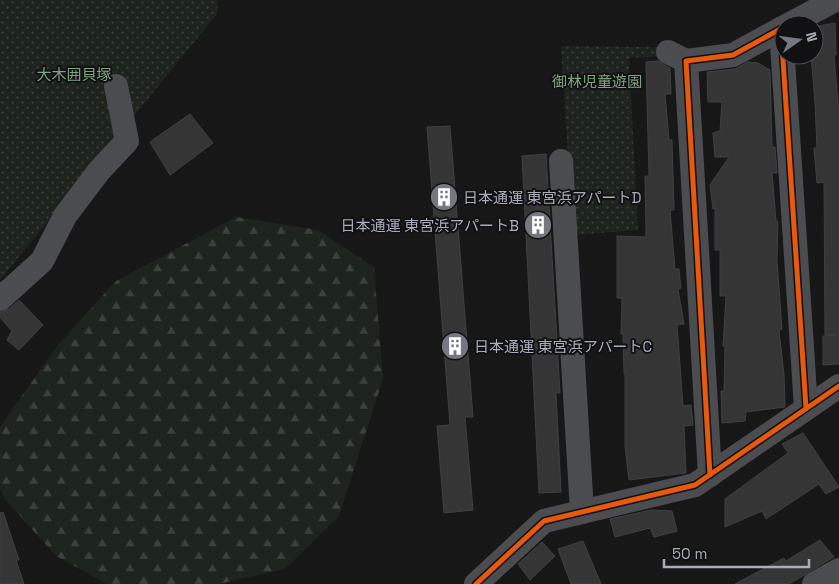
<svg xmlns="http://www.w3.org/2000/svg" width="839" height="584" viewBox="0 0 839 584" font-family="'Space Grotesk','Noto Sans JP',sans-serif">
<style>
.grass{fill:url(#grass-dots)}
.forest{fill:url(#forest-firs)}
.building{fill:#353536;stroke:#3f4043}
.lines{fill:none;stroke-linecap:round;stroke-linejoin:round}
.street{stroke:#4b4c50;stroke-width:24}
.cycleway-casing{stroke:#111113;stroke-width:8}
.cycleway{stroke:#e8590c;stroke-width:5}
.labels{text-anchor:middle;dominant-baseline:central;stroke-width:4;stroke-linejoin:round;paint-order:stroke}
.park-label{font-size:15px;fill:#7fa381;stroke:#111113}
.poi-label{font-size:15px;fill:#a8adb8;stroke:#111113;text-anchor:start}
</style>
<defs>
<pattern id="grass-dots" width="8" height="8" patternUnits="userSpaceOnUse" patternTransform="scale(1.25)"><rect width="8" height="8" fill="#1d241e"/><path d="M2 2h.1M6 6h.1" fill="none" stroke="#3b413d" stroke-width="1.8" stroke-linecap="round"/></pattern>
<pattern id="forest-firs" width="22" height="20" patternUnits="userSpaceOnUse" patternTransform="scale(1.25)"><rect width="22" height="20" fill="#1d241e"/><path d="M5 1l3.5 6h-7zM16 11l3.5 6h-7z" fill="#3b413d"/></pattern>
</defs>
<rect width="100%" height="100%" fill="#171717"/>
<g class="grass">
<polygon points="0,0 218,0 217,14 0,280"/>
<polygon points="561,46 661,47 661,56 629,58 638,230 573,235"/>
</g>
<polygon class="forest" points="236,217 318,230 374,267 383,379 339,516 285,569 219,584 107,584 56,556 5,499 0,489 0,427 57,346 116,281"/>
<g class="building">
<polygon points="835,23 836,55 834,55 839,114 839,364 823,365 823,336 835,335 825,335 824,182 817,183 814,148 817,148 815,102 811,55 814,55 814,27"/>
<polygon points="658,61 670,68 671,94 665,94 669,140 672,140 674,210 670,210 675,269 679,269 681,288 678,289 684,324 677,325 683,406 691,405 693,425 684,426 686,473 629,480 625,446 625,373 624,373 623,334 621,334 622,298 617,298 617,236 646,237 645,176 649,176 646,62"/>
<polygon points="748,62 758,63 770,70 772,147 775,147 777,173 772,173 776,221 778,221 777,261 782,329 779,330 784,375 785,407 746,412 745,421 722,423 721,391 724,391 725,346 723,346 726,296 720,296 720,250 715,250 715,208 713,209 710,185 729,157 715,157 713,133 720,131 722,102 708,102 707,72 735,69"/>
<polygon points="190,114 213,143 170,175 150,142"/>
<polygon points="450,126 473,417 465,417 473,510 444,513 437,426 450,425 427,127"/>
<polygon points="546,154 560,393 556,393 561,492 539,493 522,156"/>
<polygon points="19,300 43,325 19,350 7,340 12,331 0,317 0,312 9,309"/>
<polygon points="803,433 839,487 826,494 819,484 766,519 762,511 725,527 725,499 788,453 782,444"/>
<polygon points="651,510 672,511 677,531 654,537 650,528 615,537 610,519"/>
<polygon points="3,512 19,560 16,560 24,584 0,584 0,513"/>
<polygon points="820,540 834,557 789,584 735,584 784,558 786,561"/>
<polygon points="583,541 601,584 571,584 558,549"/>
<polygon points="542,542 555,556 530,580 518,564"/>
</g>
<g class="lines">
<g class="street">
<polyline points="788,25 835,0"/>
<polyline points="781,29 806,408"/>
<polyline points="668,52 686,61"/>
<polyline points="561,161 582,512"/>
<polyline points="0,299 42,261 65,216 99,171 127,141 116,86"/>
<polyline points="710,475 686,61 733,55 784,27"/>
<polyline points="476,584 544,521 695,485 839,386"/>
<polyline points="814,584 839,570"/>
</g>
<defs>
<g id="cycleway">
<polyline points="781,29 806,408"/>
<polyline points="710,475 686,61 733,55 784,27"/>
<polyline points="476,584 544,521 695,485 839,386"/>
</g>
</defs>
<use href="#cycleway" class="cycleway-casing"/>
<use href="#cycleway" class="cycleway"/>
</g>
<defs>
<symbol id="building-disc" viewBox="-11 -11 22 22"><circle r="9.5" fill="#757880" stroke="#111113"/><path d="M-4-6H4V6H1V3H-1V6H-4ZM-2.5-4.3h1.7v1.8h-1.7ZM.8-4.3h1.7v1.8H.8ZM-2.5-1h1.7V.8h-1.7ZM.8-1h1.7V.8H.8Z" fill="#fff"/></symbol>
</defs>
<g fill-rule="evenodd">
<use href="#building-disc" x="428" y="181" width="32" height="32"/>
<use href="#building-disc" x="522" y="209" width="32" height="32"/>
<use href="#building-disc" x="439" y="330" width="32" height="32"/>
</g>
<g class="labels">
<g class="park-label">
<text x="74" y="74">大木囲貝塚</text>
<text x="597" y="81">御林児童遊園</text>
</g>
<g class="poi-label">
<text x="463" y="197">日本通運 東宮浜アパートD</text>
<text x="519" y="225" text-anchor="end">日本通運 東宮浜アパートB</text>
<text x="474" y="346">日本通運 東宮浜アパートC</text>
</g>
</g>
<g transform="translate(799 40) rotate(76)"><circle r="24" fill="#111113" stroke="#4d4f55"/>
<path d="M0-4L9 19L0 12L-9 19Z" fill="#757880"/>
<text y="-8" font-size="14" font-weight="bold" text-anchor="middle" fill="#a8adb8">N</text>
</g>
<path d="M664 559v8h145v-8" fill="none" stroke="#a8adb8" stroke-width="2.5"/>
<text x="672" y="559" font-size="15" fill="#a8adb8" stroke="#111113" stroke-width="4" paint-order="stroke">50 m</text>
</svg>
